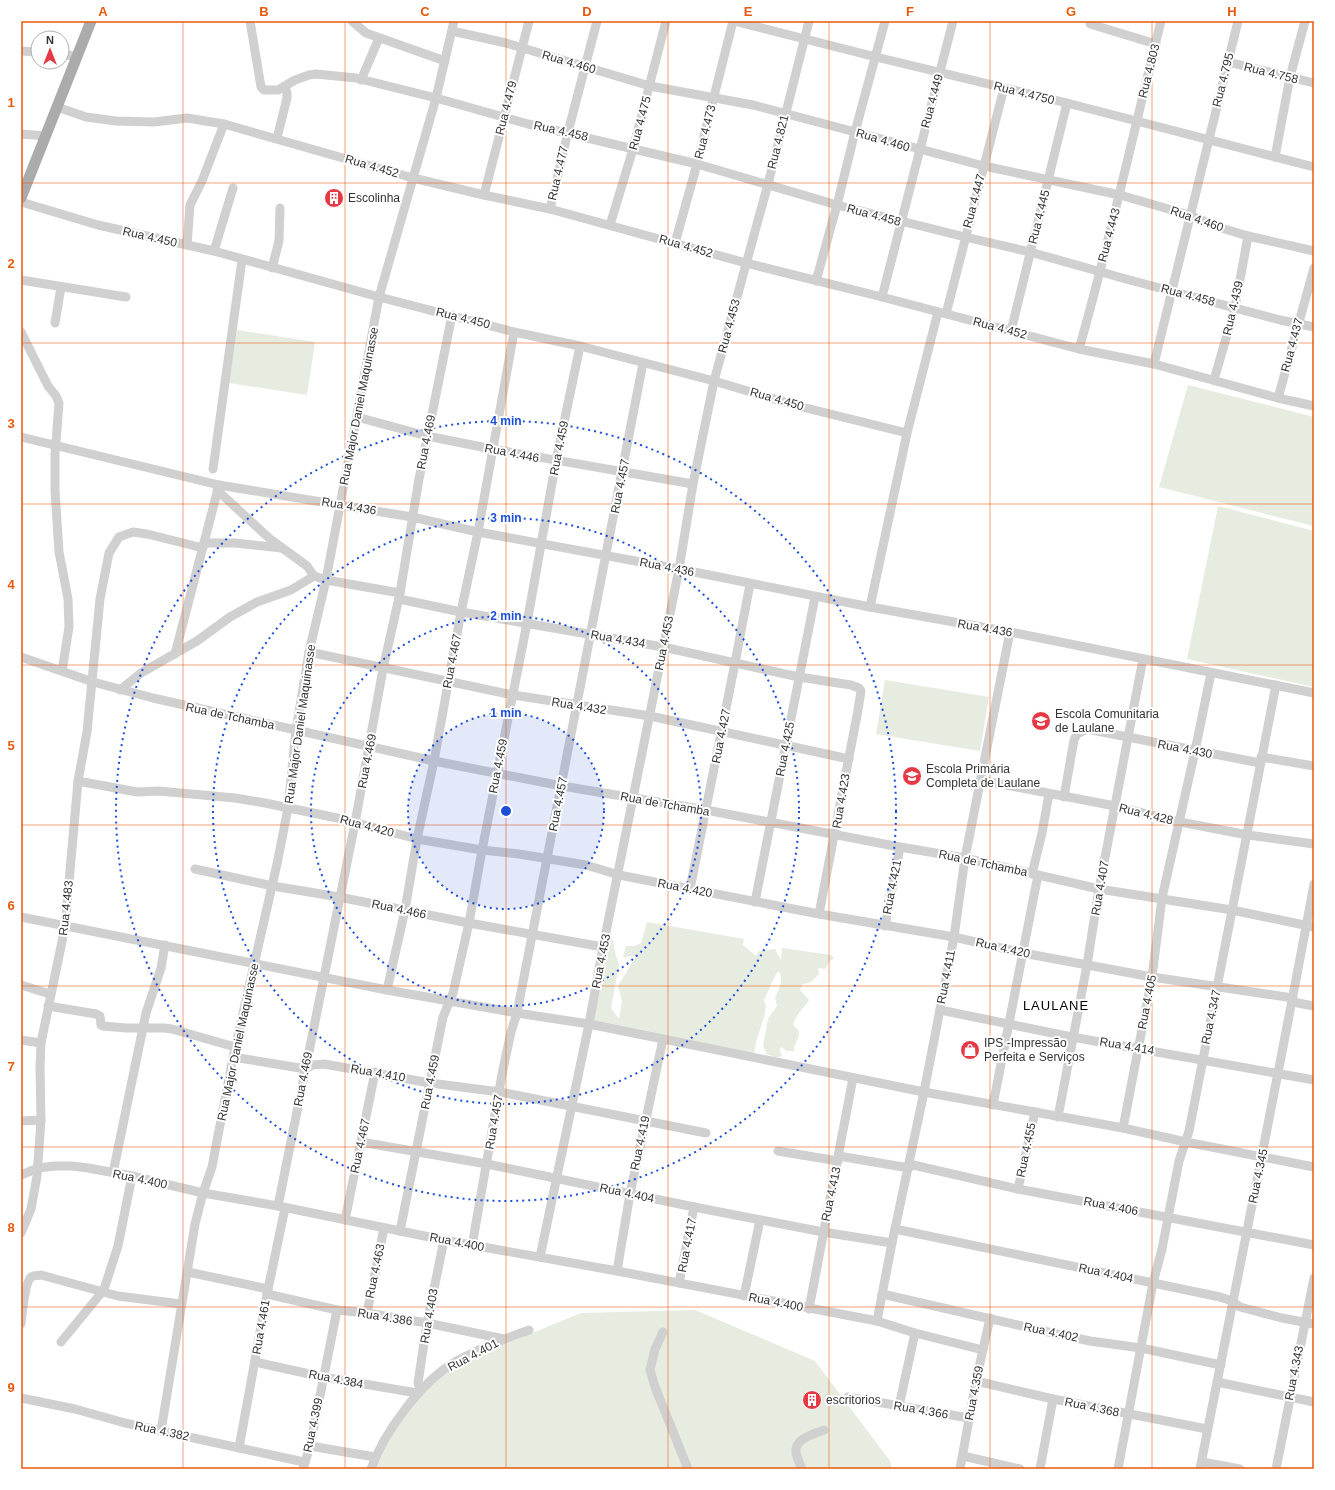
<svg xmlns="http://www.w3.org/2000/svg" width="1335" height="1490" viewBox="0 0 1335 1490" font-family="Helvetica,sans-serif">
<style>
.green{fill:#e6ecdf}
.lines{fill:none;stroke-linecap:round;stroke-linejoin:round}
.minor{stroke:#d0d0d0;stroke-width:9}
.major{stroke:#ababab;stroke-width:11}
.grid{fill:none;stroke:#e8590c;stroke-width:1;stroke-opacity:0.55}
.ring{fill:none;stroke:#1d4ed8;stroke-width:2;stroke-dasharray:2 4}
.labels{text-anchor:middle;dominant-baseline:central;stroke-width:4;stroke-linejoin:round;paint-order:stroke}
.street-label{font-size:12px;fill:#333;stroke:#fff}
.poi-label{font-size:12px;fill:#333;stroke:#fff;text-anchor:start}
.neighbourhood-label{font-size:13px;letter-spacing:1px;fill:#000;stroke:#fff}
.centre{fill:#1d4ed8;stroke:#fff;stroke-width:2}
.ring-label{font-size:12px;text-anchor:middle;font-weight:bold;fill:#1d4ed8;stroke:#fff;stroke-width:4;stroke-linejoin:round;paint-order:stroke}
.neatline{fill:none;stroke:#e8590c;stroke-width:1.5}
.grid-label{font-size:13px;text-anchor:middle;font-weight:bold;fill:#e8590c}
</style>
<rect width="100%" height="100%" fill="#fff"/>
<g class="green">
<polygon points="237,330 315,342 307,395 229,383"/>
<polygon points="1188,385 1314,417 1314,526 1159,487"/>
<polygon points="1218,506 1314,531 1314,687 1187,659"/>
<polygon points="885,680 989,697 980,751 876,734"/>
<path d="M647 922 744 939 743 945 756 956 759 951 775 949 781 960 782 948 831 955 834 958 829 962 825 969 818 968 819 974 811 982 803 984 800 990 809 1000C803 1010 796 1013 793 1025L799 1031C799 1040 794 1042 794 1051H787L781 1047 780 1051 782 1056 776 1058 767 1054 763 1046 768 1019 777 1006 775 998C779 989 784 981 779 971L776 974 764 1000 766 1007 764 1017 756 1042 754 1054 590 1022 609 938 612 937 615 952 619 965 611 1008 619 1019 622 1001 618 986 636 956 623 957 626 946H635L641 943Z"/>
<polygon points="695,1310 815,1361 890,1461 892,1469 371,1469 403,1412 447,1368 581,1313"/>
</g>
<g class="lines">
<g class="minor">
<polyline points="250,21 261,87 264,90 278,90 295,80 309,75 316,74 356,78 436,98 528,124 697,164 837,205 965,237 1030,252 1126,279 1280,320 1314,327"/>
<polyline points="352,21 366,33 445,61"/>
<polyline points="734,21 876,57 1067,103 1314,167"/>
<polyline points="1090,24 1156,44"/>
<polyline points="452,31 506,43 650,86 753,105 984,166 1120,195 1189,215 1218,227 1248,236 1314,251"/>
<polyline points="21,51 38,52"/>
<polyline points="62,55 77,56"/>
<polyline points="1228,62 1314,83"/>
<polyline points="361,80 379,38"/>
<polyline points="57,107 86,117 116,121 154,122 187,118 224,124 413,178 484,195 550,209 746,263 882,297 1079,349 1154,364 1278,398 1314,406"/>
<polyline points="21,134 46,136"/>
<polyline points="277,138 287,98 287,93 285,87"/>
<polyline points="1275,157 1290,77 1305,21"/>
<polyline points="484,195 529,21"/>
<polyline points="21,202 98,225 214,251 379,297 514,332 580,346 714,381 798,406 907,433"/>
<polyline points="550,209 568,132 597,21"/>
<polyline points="610,225 633,149 666,21"/>
<polyline points="675,243 697,164 733,21"/>
<polyline points="187,245 190,205 202,181 224,124"/>
<polyline points="214,251 233,188"/>
<polyline points="272,268 279,241 280,208"/>
<polyline points="21,280 126,297"/>
<polyline points="816,281 837,205 855,132 885,21"/>
<polyline points="882,297 953,21"/>
<polyline points="946,314 1004,88"/>
<polyline points="55,323 61,287"/>
<polyline points="1011,331 1067,103"/>
<polyline points="21,332 48,386 56,396 59,403 55,454 55,490 59,552 68,599 69,627 62,671"/>
<path d="M1079 349C1110 241 1134 130 1161 21"/>
<polyline points="1154,364 1238,21"/>
<polyline points="1214,380 1235,307 1248,236"/>
<polyline points="1278,398 1314,268"/>
<polyline points="357,417 427,436 492,449 693,484"/>
<polyline points="21,437 219,485 412,517 478,532 679,569 870,607 1010,632 1314,693"/>
<polyline points="213,469 242,260"/>
<polyline points="217,490 270,539 307,566 314,576"/>
<polyline points="204,543 235,543 281,548"/>
<polyline points="399,599 461,612 663,647 799,677 851,685 859,688 861,691 858,710 819,914"/>
<polyline points="870,607 907,433 938,312"/>
<polyline points="309,652 513,695 650,716 849,759"/>
<polyline points="175,654 219,485"/>
<polyline points="21,657 93,682 153,698 434,761 562,786 706,810 900,847 965,858 1099,889 1232,910 1314,927"/>
<polyline points="120,690 141,673 197,641 230,617 257,602 291,590 314,576 326,580 400,593"/>
<polyline points="1261,757 1314,766"/>
<polyline points="980,780 1115,806 1180,822 1248,835 1314,844"/>
<polyline points="78,781 137,792 159,791 235,798 265,803 342,819 417,839 482,850 519,854 586,865 619,875 819,914 954,937 1023,953 1152,977 1293,998"/>
<polyline points="1064,797 1074,740 1077,734 1087,729 1260,763"/>
<polyline points="195,869 273,886 339,897 469,923 603,947"/>
<polyline points="1032,874 1042,833 1049,794"/>
<polyline points="690,889 735,663 750,584"/>
<polyline points="755,902 815,597"/>
<polyline points="21,917 387,990 517,1013 589,1024 924,1092 1123,1128 1186,1142 1314,1167"/>
<polyline points="885,926 900,847"/>
<polyline points="21,985 50,994"/>
<polyline points="387,990 405,910 417,839 434,761 461,612 478,532 514,332"/>
<polyline points="1292,1002 1314,1006"/>
<polyline points="48,1006 96,1014 100,1016 101,1025 103,1026 126,1028 164,1028 172,1029 235,1047"/>
<polyline points="940,1010 1072,1037 1314,1080"/>
<polyline points="21,1040 41,1043"/>
<polyline points="233,1057 306,1069 312,1065 324,1064 430,1083 500,1092 706,1133"/>
<polyline points="993,1105 1038,875"/>
<polyline points="1058,1117 1087,965 1099,889 1143,659"/>
<polyline points="21,1121 41,1120"/>
<polyline points="1123,1128 1152,977 1162,898 1195,751 1211,673"/>
<polyline points="361,1142 487,1164 694,1207 823,1232 892,1243"/>
<polyline points="778,1151 838,1161"/>
<polyline points="839,1156 909,1168"/>
<polyline points="909,1164 1018,1189 1314,1245"/>
<polyline points="113,1173 146,1013 161,968 165,945"/>
<polyline points="21,1175 38,1168 55,1166 72,1166 88,1168 132,1176 203,1193 278,1206 444,1240 617,1271 877,1321 915,1333 983,1350"/>
<polyline points="1018,1189 1035,1112"/>
<polyline points="278,1206 355,823 383,669 400,593 419,479 452,315"/>
<polyline points="345,1220 375,1072"/>
<polyline points="895,1229 1220,1297 1232,1301 1240,1307 1282,1318 1314,1324"/>
<polyline points="400,1231 443,1017 453,993 469,923 482,850 527,623 556,461 580,346"/>
<polyline points="21,1233 31,1209 37,1176 41,1120 40,1067 41,1043 65,927 78,781 87,732 100,599 109,553 119,537 133,532 147,534 203,548"/>
<polyline points="472,1246 502,1074 511,1032 517,1013 643,363"/>
<polyline points="540,1257 589,1024 603,947 679,569 693,484 714,381 768,184 809,21"/>
<polyline points="617,1271 630,1194 663,1039"/>
<polyline points="188,1272 268,1289"/>
<polyline points="679,1283 694,1207"/>
<polyline points="267,1294 337,1310 367,1313 427,1323 504,1339"/>
<polyline points="882,1294 1057,1334 1090,1341 1141,1348 1221,1365"/>
<polyline points="744,1296 760,1220"/>
<polyline points="809,1309 853,1078"/>
<polyline points="367,1313 384,1228"/>
<polyline points="877,1321 892,1243 924,1092 954,937 965,858 1010,632"/>
<path d="M21 1324C22 1315 25 1282 31 1277 34 1275 38 1276 41 1275L118 1296 181 1304"/>
<polyline points="663,1332 655,1349 650,1370 655,1387 688,1469"/>
<polyline points="61,1342 102,1292 105,1286 118,1246 132,1176"/>
<polyline points="255,1362 323,1377 417,1393"/>
<polyline points="976,1381 1053,1399 1207,1429"/>
<polyline points="1217,1382 1314,1402"/>
<polyline points="420,1391 418,1383 427,1323 444,1240"/>
<polyline points="848,1397 969,1418"/>
<polyline points="21,1398 75,1409 125,1423 304,1462"/>
<polyline points="899,1406 915,1333"/>
<polyline points="161,1431 195,1224 203,1193 212,1167 233,1057 277,864 288,808 296,730 309,652 326,580 379,297 436,98 454,21"/>
<polyline points="310,1446 375,1457"/>
<polyline points="239,1448 267,1294 285,1208"/>
<polyline points="963,1456 1020,1469"/>
<polyline points="1202,1462 1240,1469"/>
<polyline points="303,1469 310,1446 337,1310"/>
<path d="M371 1469C384 1432 421 1382 455 1362 478 1349 504 1339 529 1330"/>
<path d="M802 1469C800 1464 797 1458 796 1453 794 1439 813 1434 824 1430"/>
<polyline points="960,1469 976,1381 990,1318"/>
<polyline points="1040,1469 1053,1399"/>
<polyline points="1118,1469 1153,1283 1162,1249 1179,1161 1189,1131 1276,685"/>
<path d="M1200 1469C1238 1274 1278 1079 1314 884"/>
<polyline points="1276,1469 1314,1278"/>
</g>
<polyline class="major" points="21,198 91,21"/>
</g>
<path class="grid" d="M183 21V1469M345 21V1469M506 21V1469M668 21V1469M829 21V1469M990 21V1469M1152 21V1469M21 183H1314M21 343H1314M21 504H1314M21 665H1314M21 825H1314M21 986H1314M21 1147H1314M21 1307H1314"/>
<circle cx="506" cy="811" r="98" fill="#1d4ed8" fill-opacity=".12"/>
<g class="ring">
<circle cx="506" cy="811" r="98"/>
<circle cx="506" cy="811" r="195"/>
<circle cx="506" cy="811" r="293"/>
<circle cx="506" cy="811" r="390"/>
</g>
<defs>
<symbol id="building-disc" viewBox="-11 -11 22 22"><circle r="9.5" fill="#e63946" stroke="#fff"/><path d="M-4-6H4V6H1V3H-1V6H-4ZM-2.5-4.3h1.7v1.8h-1.7ZM.8-4.3h1.7v1.8H.8ZM-2.5-1h1.7V.8h-1.7ZM.8-1h1.7V.8H.8Z" fill="#fff"/></symbol>
<symbol id="school-disc" viewBox="-11 -11 22 22"><circle r="9.5" fill="#e63946" stroke="#fff"/><path d="M0-5L7-2L0 1L-7-2ZM-4 1L0 2.5L4 1V4Q0 6-4 4Z" fill="#fff"/></symbol>
<symbol id="shop-disc" viewBox="-11 -11 22 22"><circle r="9.5" fill="#e63946" stroke="#fff"/><path d="M-5-2.5h2.3a2.7 3.5 0 0 1 5.4 0H5L5.5 6h-11ZM-1.5-2.5h3a1.5 2.3 0 0 0-3 0Z" fill="#fff"/></symbol>
</defs>
<g fill-rule="evenodd">
<use href="#building-disc" x="323" y="187" width="22" height="22"/>
<use href="#school-disc" x="1030" y="710" width="22" height="22"/>
<use href="#school-disc" x="901" y="765" width="22" height="22"/>
<use href="#shop-disc" x="959" y="1039" width="22" height="22"/>
<use href="#building-disc" x="801" y="1389" width="22" height="22"/>
</g>
<g class="labels">
<g class="street-label">
<text transform="translate(569 62) rotate(16)">Rua 4.460</text>
<text transform="translate(1149 71) rotate(-76)">Rua 4.803</text>
<text transform="translate(1271 73) rotate(14)">Rua 4.758</text>
<text transform="translate(1223 80) rotate(-76)">Rua 4.795</text>
<text transform="translate(1024 93) rotate(14)">Rua 4.4750</text>
<text transform="translate(932 101) rotate(-75)">Rua 4.449</text>
<text transform="translate(506 108) rotate(-76)">Rua 4.479</text>
<text transform="translate(640 123) rotate(-75)">Rua 4.475</text>
<text transform="translate(561 131) rotate(13)">Rua 4.458</text>
<text transform="translate(705 132) rotate(-76)">Rua 4.473</text>
<text transform="translate(883 140) rotate(16)">Rua 4.460</text>
<text transform="translate(778 142) rotate(-76)">Rua 4.821</text>
<text transform="translate(372 166) rotate(16)">Rua 4.452</text>
<text transform="translate(558 173) rotate(-77)">Rua 4.477</text>
<text transform="translate(974 201) rotate(-75)">Rua 4.447</text>
<text transform="translate(874 215) rotate(15)">Rua 4.458</text>
<text transform="translate(1039 217) rotate(-76)">Rua 4.445</text>
<text transform="translate(1197 219) rotate(19)">Rua 4.460</text>
<text transform="translate(1109 235) rotate(-75)">Rua 4.443</text>
<text transform="translate(150 237) rotate(13)">Rua 4.450</text>
<text transform="translate(686 246) rotate(16)">Rua 4.452</text>
<text transform="translate(1188 295) rotate(15)">Rua 4.458</text>
<text transform="translate(1233 308) rotate(-77)">Rua 4.439</text>
<text transform="translate(463 318) rotate(14)">Rua 4.450</text>
<text transform="translate(729 326) rotate(-75)">Rua 4.453</text>
<text transform="translate(1000 328) rotate(15)">Rua 4.452</text>
<text transform="translate(1292 345) rotate(-75)">Rua 4.437</text>
<text transform="translate(777 399) rotate(16)">Rua 4.450</text>
<text transform="translate(359 406) rotate(-79)">Rua Major Daniel Maquinasse</text>
<text transform="translate(426 442) rotate(-79)">Rua 4.469</text>
<text transform="translate(559 448) rotate(-79)">Rua 4.459</text>
<text transform="translate(512 453) rotate(11)">Rua 4.446</text>
<text transform="translate(620 486) rotate(-79)">Rua 4.457</text>
<text transform="translate(349 506) rotate(10)">Rua 4.436</text>
<text transform="translate(667 567) rotate(11)">Rua 4.436</text>
<text transform="translate(985 628) rotate(10)">Rua 4.436</text>
<text transform="translate(618 639) rotate(10)">Rua 4.434</text>
<text transform="translate(664 643) rotate(-79)">Rua 4.453</text>
<text transform="translate(452 661) rotate(-79)">Rua 4.467</text>
<text transform="translate(579 706) rotate(9)">Rua 4.432</text>
<text transform="translate(230 716) rotate(12)">Rua de Tchamba</text>
<text transform="translate(300 724) rotate(-82)">Rua Major Daniel Maquinasse</text>
<text transform="translate(721 736) rotate(-79)">Rua 4.427</text>
<text transform="translate(785 749) rotate(-79)">Rua 4.425</text>
<text transform="translate(1185 749) rotate(11)">Rua 4.430</text>
<text transform="translate(367 761) rotate(-79)">Rua 4.469</text>
<text transform="translate(498 766) rotate(-79)">Rua 4.459</text>
<text transform="translate(841 801) rotate(-80)">Rua 4.423</text>
<text transform="translate(558 804) rotate(-79)">Rua 4.457</text>
<text transform="translate(665 804) rotate(10)">Rua de Tchamba</text>
<text transform="translate(1146 814) rotate(14)">Rua 4.428</text>
<text transform="translate(367 826) rotate(15)">Rua 4.420</text>
<text transform="translate(983 863) rotate(12)">Rua de Tchamba</text>
<text transform="translate(892 887) rotate(-79)">Rua 4.421</text>
<text transform="translate(685 888) rotate(11)">Rua 4.420</text>
<text transform="translate(1100 888) rotate(-80)">Rua 4.407</text>
<text transform="translate(66 908) rotate(-84)">Rua 4.483</text>
<text transform="translate(399 909) rotate(12)">Rua 4.466</text>
<text transform="translate(1003 948) rotate(13)">Rua 4.420</text>
<text transform="translate(601 961) rotate(-79)">Rua 4.453</text>
<text transform="translate(946 977) rotate(-79)">Rua 4.411</text>
<text transform="translate(1147 1002) rotate(-79)">Rua 4.405</text>
<text transform="translate(1211 1017) rotate(-78)">Rua 4.347</text>
<text transform="translate(238 1042) rotate(-78)">Rua Major Daniel Maquinasse</text>
<text transform="translate(1127 1046) rotate(10)">Rua 4.414</text>
<text transform="translate(378 1073) rotate(10)">Rua 4.410</text>
<text transform="translate(303 1079) rotate(-79)">Rua 4.469</text>
<text transform="translate(430 1082) rotate(-79)">Rua 4.459</text>
<text transform="translate(494 1122) rotate(-80)">Rua 4.457</text>
<text transform="translate(640 1143) rotate(-78)">Rua 4.419</text>
<text transform="translate(360 1146) rotate(-78)">Rua 4.467</text>
<text transform="translate(1026 1150) rotate(-78)">Rua 4.455</text>
<text transform="translate(1258 1176) rotate(-78)">Rua 4.345</text>
<text transform="translate(140 1179) rotate(12)">Rua 4.400</text>
<text transform="translate(627 1193) rotate(12)">Rua 4.404</text>
<text transform="translate(831 1194) rotate(-78)">Rua 4.413</text>
<text transform="translate(1111 1206) rotate(11)">Rua 4.406</text>
<text transform="translate(457 1242) rotate(11)">Rua 4.400</text>
<text transform="translate(687 1245) rotate(-79)">Rua 4.417</text>
<text transform="translate(375 1271) rotate(-78)">Rua 4.463</text>
<text transform="translate(1106 1273) rotate(12)">Rua 4.404</text>
<text transform="translate(776 1302) rotate(11)">Rua 4.400</text>
<text transform="translate(429 1316) rotate(-80)">Rua 4.403</text>
<text transform="translate(385 1317) rotate(9)">Rua 4.386</text>
<text transform="translate(261 1327) rotate(-80)">Rua 4.461</text>
<text transform="translate(1051 1332) rotate(12)">Rua 4.402</text>
<text transform="translate(473 1355) rotate(-28)">Rua 4.401</text>
<text transform="translate(1294 1373) rotate(-79)">Rua 4.343</text>
<text transform="translate(336 1379) rotate(11)">Rua 4.384</text>
<text transform="translate(974 1393) rotate(-79)">Rua 4.359</text>
<text transform="translate(1092 1407) rotate(12)">Rua 4.368</text>
<text transform="translate(921 1410) rotate(10)">Rua 4.366</text>
<text transform="translate(313 1425) rotate(-78)">Rua 4.399</text>
<text transform="translate(162 1431) rotate(12)">Rua 4.382</text>
</g>
<g class="poi-label">
<text x="348" y="198">Escolinha</text>
<text x="1055" y="714">Escola Comunitaria<tspan x="1055" dy="14">de Laulane</tspan></text>
<text x="926" y="769">Escola Primária<tspan x="926" dy="14">Completa de Laulane</tspan></text>
<text x="984" y="1043">IPS -Impressão<tspan x="984" dy="14">Perfeita e Serviços</tspan></text>
<text x="826" y="1400">escritorios</text>
</g>
<g class="neighbourhood-label">
<text x="1056" y="1005">LAULANE</text>
</g>
</g>
<circle cx="506" cy="811" r="6" class="centre"/>
<g class="ring-label">
<text x="506" y="425">4 min</text>
<text x="506" y="522">3 min</text>
<text x="506" y="620">2 min</text>
<text x="506" y="717">1 min</text>
</g>
<rect width="1335" height="1490" fill="none" stroke="#ffffff" stroke-width="44"/>
<g transform="translate(50 50)"><circle r="19" fill="#ffffff" stroke="#adadad"/>
<path d="M0-3L7 15L0 10L-7 15Z" fill="#e63946"/>
<text y="-6" font-size="11" font-weight="bold" text-anchor="middle" fill="#333333">N</text>
</g>
<rect x="22" y="22" width="1291" height="1446" class="neatline"/>
<g class="grid-label">
<text x="103" y="16">A</text>
<text x="264" y="16">B</text>
<text x="425" y="16">C</text>
<text x="587" y="16">D</text>
<text x="748" y="16">E</text>
<text x="910" y="16">F</text>
<text x="1071" y="16">G</text>
<text x="1232" y="16">H</text>
<text x="11" y="107">1</text>
<text x="11" y="268">2</text>
<text x="11" y="428">3</text>
<text x="11" y="589">4</text>
<text x="11" y="750">5</text>
<text x="11" y="910">6</text>
<text x="11" y="1071">7</text>
<text x="11" y="1232">8</text>
<text x="11" y="1392">9</text>
</g>
</svg>
